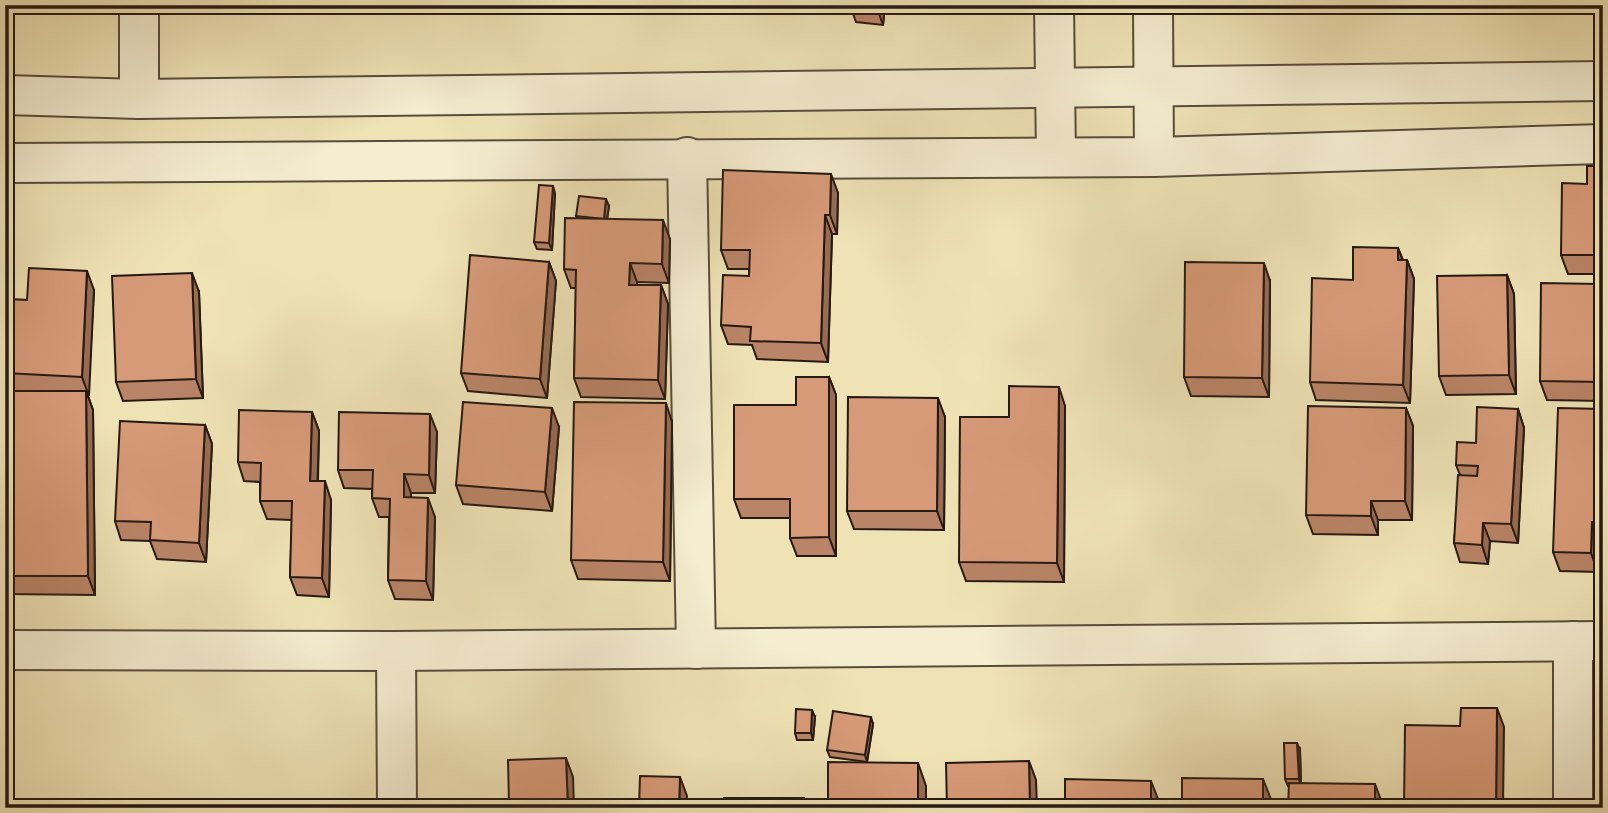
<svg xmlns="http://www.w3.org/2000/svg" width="1608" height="813" viewBox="0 0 1608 813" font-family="Vollkorn,serif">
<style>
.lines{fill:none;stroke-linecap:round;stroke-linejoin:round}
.minor-casing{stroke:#584c3c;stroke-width:42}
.minor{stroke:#f5edd0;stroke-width:38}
.wall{fill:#b98467;stroke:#251913;stroke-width:2}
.shaded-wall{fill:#966c54;stroke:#251913;stroke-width:2}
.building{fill:#d79a78;stroke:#251913;stroke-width:2}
</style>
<rect width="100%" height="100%" fill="#efe3b6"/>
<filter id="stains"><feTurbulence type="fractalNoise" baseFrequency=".00286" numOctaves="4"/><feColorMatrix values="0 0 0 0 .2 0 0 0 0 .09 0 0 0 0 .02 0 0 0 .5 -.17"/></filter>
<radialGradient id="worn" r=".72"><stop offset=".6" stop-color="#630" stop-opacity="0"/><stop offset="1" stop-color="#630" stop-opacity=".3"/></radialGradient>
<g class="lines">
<defs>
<g id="minor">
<polyline points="1054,5 1056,157"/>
<polyline points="1153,5 1154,157"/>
<polyline points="5,95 139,99 1603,81"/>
<polyline points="139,99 139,5"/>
<polyline points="687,157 696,649"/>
<polyline points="5,163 1154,157 1603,144"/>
<polyline points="1573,641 1573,808"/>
<polyline points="5,650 396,651 1603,641"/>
<polyline points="396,651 397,808"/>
</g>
</defs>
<use href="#minor" class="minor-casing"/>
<use href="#minor" class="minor"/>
</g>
<g class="wall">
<polygon points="573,5 656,5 656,11 574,7"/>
<polygon points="683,5 769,5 769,13 685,11"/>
<polygon points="885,5 883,25 856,22 851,8"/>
<polygon points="1603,166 1603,401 1547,400 1540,381 1600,284 1600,274 1568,274 1561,255 1587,184"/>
<polygon points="5,188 11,195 9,227 5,227"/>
<polygon points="555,193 552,250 537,249 534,242"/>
<polygon points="838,193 837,234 832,234 828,362 757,359 752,345 728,344 721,325 749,276 749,269 728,269 721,250"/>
<polygon points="609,206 607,219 670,239 669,283 637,282 637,285 661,285 668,304 665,399 581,397 574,378 576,288 571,288 564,269 577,218 576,216"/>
<polygon points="1398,248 1403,260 1407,260 1414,279 1410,403 1316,400 1310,382 1353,280"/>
<polygon points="549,262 556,281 547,398 468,391 461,373"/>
<polygon points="1507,275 1514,294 1516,394 1446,395 1439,376"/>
<polygon points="1270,281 1269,397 1191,396 1184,377"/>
<polygon points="94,290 88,396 93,410 95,595 5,594 5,299 27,300"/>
<polygon points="199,292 203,398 123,401 116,382"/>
<polygon points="829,377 836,395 836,556 797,556 790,538 790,518 741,518 734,499 796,405"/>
<polygon points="1065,406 1064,582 966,581 959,562 1009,417"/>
<polygon points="1406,408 1413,426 1412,520 1378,520 1378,535 1313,534 1306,515"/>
<polygon points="1518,409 1524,428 1518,543 1490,541 1488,564 1460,562 1454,543 1460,475 1456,465 1476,443"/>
<polygon points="1603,409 1603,541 1599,541 1598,572 1560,571 1553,552"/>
<polygon points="312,412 319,431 318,481 331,500 329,597 297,595 290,577 292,520 267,519 260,501 260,482 244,481 238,462"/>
<polygon points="945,417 944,530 854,529 847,511"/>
<polygon points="672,422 670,581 578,579 571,560"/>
<polygon points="205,425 212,444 206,562 157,559 150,541 121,540 115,521"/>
<polygon points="559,427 552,511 463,504 456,485"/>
<polygon points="437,432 435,493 411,493 411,498 435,517 433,600 395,599 388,580 389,517 379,517 372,498 372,489 344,488 338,470"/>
<polygon points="815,717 813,740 797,740 795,733"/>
<polygon points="873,724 867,762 830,757 827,750"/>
<polygon points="1300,750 1301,783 1382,803 1288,786 1285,779"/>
</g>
<g class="shaded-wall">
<polygon points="879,5 885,5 883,25 878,11"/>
<polygon points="831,174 838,193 837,234 830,215"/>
<polygon points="553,186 555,193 552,250 549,243"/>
<polygon points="9,188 11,195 9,227 7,220"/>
<polygon points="606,199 609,206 606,227 604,220"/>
<polygon points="825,215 832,234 828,362 821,343"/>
<polygon points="663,220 670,239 669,283 662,264"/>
<polygon points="1398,248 1405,267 1398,260"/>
<polygon points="1407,260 1414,279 1410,403 1403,385"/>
<polygon points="549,262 556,281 547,398 540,379"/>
<polygon points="630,263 637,282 636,303 629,285"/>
<polygon points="1264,263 1270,281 1269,397 1262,378"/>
<polygon points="87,271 94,290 89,396 82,377"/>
<polygon points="192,273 199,292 203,398 196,379"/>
<polygon points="1507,275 1514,294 1516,394 1509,375"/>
<polygon points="661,285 668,304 665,399 658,380"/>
<polygon points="829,377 836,395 836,556 829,537"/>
<polygon points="1059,387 1065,406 1064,582 1057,563"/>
<polygon points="86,391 93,410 95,595 88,576"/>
<polygon points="938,398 945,417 944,530 937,511"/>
<polygon points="666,403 672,422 670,581 663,562"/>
<polygon points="552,408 559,427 552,511 545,492"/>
<polygon points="1406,408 1413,426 1412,520 1405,501"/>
<polygon points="1518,409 1524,428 1518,543 1511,524"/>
<polygon points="312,412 319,431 317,500 310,481"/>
<polygon points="430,414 437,432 435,493 429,475"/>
<polygon points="205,425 212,444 206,562 199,543"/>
<polygon points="404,474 411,493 410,516 404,497"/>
<polygon points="325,481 331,500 329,597 322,578"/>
<polygon points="428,498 435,517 433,600 426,581"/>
<polygon points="1371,501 1378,520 1378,535 1371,516"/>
<polygon points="1592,522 1599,541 1598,572 1591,553"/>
<polygon points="1483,523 1490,541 1488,564 1482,545"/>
<polygon points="1497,708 1504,727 1503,808 1496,808"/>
<polygon points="812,710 815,717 813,740 811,733"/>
<polygon points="871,717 873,724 867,762 865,755"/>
<polygon points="1297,743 1300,750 1301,786 1299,779"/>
<polygon points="566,758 573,777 574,808 568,808"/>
<polygon points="1029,761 1036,780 1037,808 1030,808"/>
<polygon points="918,763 926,786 926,808 918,808"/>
<polygon points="680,777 687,796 686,808 679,808"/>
<polygon points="1263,779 1272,802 1272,808 1263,808"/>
<polygon points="1151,781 1158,799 1158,808 1151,808"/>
<polygon points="1375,784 1382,803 1382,808 1375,808"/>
</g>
<g class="building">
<polygon points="851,5 879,5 878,11 851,8"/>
<polygon points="1587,166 1603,166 1603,382 1540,381 1541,283 1600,284 1600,255 1561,255 1562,183 1587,184"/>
<polygon points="723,170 831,174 830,215 825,215 821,343 750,341 751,327 721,325 723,275 749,276 750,250 721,250"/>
<polygon points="539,185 553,186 549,243 534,242"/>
<polygon points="5,188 9,188 7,220 5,220"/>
<polygon points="579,196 606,199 604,219 576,216"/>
<polygon points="565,218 663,220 662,264 630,263 629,285 661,285 658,380 574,378 576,270 564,269"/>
<polygon points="1353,247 1398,248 1398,260 1407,260 1403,385 1310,382 1312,278 1353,280"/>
<polygon points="470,255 549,262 540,379 461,373"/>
<polygon points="1185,262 1264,263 1262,378 1184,377"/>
<polygon points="29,268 87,271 82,377 5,373 5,299 27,300"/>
<polygon points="192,273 196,379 116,382 112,276"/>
<polygon points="1507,275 1509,375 1439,376 1437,276"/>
<polygon points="796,377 829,377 829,537 790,538 790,499 734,499 734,405 796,405"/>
<polygon points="1009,386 1059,387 1057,563 959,562 960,417 1009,417"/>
<polygon points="5,391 86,391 88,576 5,576"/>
<polygon points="848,397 938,398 937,511 847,511"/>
<polygon points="463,402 552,408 545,492 456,485"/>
<polygon points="574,402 666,403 663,562 571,560"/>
<polygon points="1308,406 1406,408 1405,501 1371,501 1371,516 1306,515"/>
<polygon points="1477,407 1518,409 1511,524 1483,523 1482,545 1454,543 1458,475 1477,476 1478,466 1456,465 1457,442 1476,443"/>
<polygon points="1558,408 1603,409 1603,523 1592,522 1591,553 1553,552"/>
<polygon points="239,410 312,412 310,481 325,481 322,578 290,577 292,501 260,501 261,463 238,462"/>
<polygon points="339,412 430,414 429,475 404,474 404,497 428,498 426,581 388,580 390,499 372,498 373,470 338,470"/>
<polygon points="120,421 205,425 199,543 150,540 151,522 115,521"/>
<polygon points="1461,708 1497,708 1496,808 1404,808 1405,725 1460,726"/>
<polygon points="796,709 812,710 811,733 795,733"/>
<polygon points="833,711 871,717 865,755 827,750"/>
<polygon points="1284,743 1297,743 1299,779 1285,779"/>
<polygon points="566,758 568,808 479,808 478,805 509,803 508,760"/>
<polygon points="1029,761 1030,808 947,808 946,763"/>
<polygon points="828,762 918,763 918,808 828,808"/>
<polygon points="640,776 680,777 679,808 639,808"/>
<polygon points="1182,778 1263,779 1263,808 1182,808"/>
<polygon points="1065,779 1151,781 1151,808 1065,808"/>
<polygon points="1289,783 1375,784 1375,808 1288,808"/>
<polygon points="724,798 804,798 804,808 698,808 698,806 724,807"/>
</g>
<rect width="1608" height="813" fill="none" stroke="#efe3b6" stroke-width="28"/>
<rect x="7" y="7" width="1594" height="799" fill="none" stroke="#251913" stroke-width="3.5"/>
<rect x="14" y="14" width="1580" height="785" fill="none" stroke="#251913" stroke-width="2"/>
<rect width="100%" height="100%" filter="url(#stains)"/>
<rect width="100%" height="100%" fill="url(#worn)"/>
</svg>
